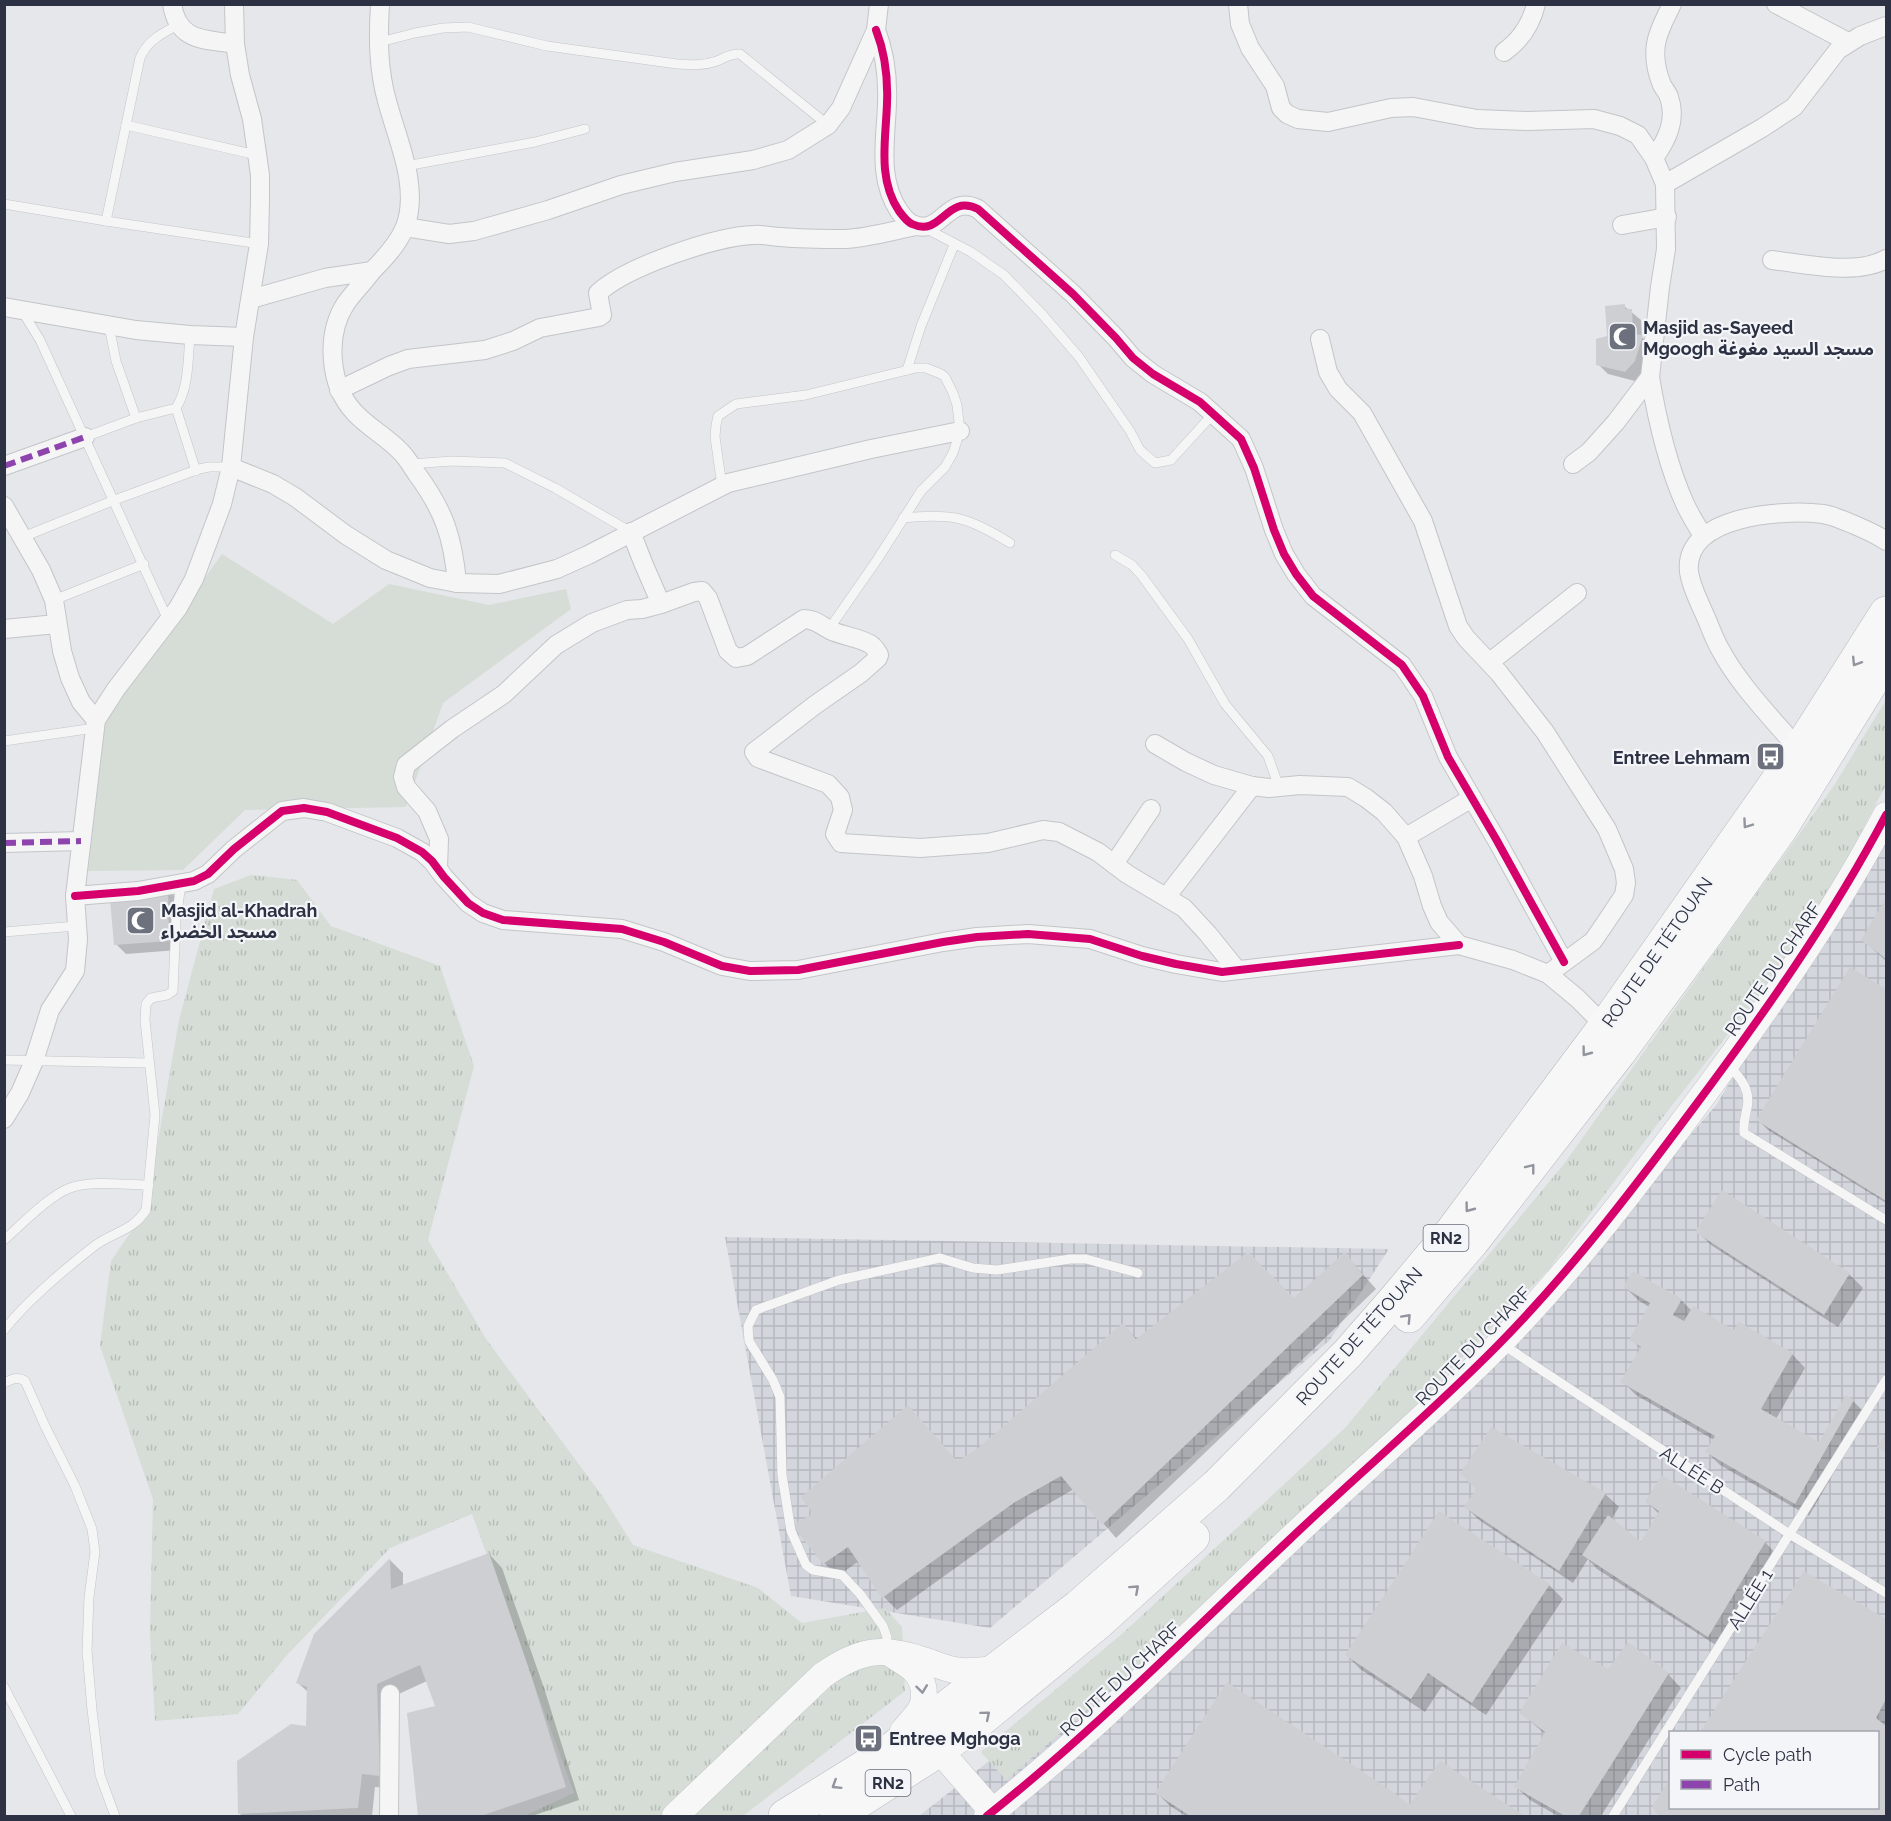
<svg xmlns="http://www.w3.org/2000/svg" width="1891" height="1821" viewBox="0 0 1891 1821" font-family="Raleway,'Noto Sans Arabic',sans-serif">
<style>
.industrial{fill:url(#industrial-grid);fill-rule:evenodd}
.grass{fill:url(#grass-tufts)}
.park{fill:#d5ddd6}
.shadow{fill:#0003}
.building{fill:#cdcfd2}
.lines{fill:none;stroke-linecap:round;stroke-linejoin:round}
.lane-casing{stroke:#c3c5c8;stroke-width:10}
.street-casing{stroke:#c3c5c8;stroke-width:20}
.secondary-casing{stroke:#c3c5c8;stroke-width:27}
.highway-casing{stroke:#b8babe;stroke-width:34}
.lane{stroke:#f5f5f6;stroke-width:9}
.street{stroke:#f5f5f6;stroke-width:18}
.secondary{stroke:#f7f7f8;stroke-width:26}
.highway{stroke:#f7f7f8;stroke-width:33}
.quiet{stroke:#8e44ad;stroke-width:6;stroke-dasharray:12 6;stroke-linecap:butt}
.cycleway-casing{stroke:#f4f5f8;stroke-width:11}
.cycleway{stroke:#d6006c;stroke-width:8}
.oneway{stroke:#92949e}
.labels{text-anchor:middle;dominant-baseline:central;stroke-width:4.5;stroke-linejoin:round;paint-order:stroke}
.shield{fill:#f4f5f8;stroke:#686c79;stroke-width:1.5}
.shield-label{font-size:16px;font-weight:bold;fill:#2c3243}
.poi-label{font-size:18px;font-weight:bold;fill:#2c3243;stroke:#f4f5f8;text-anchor:start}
.street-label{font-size:18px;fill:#2c3243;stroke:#f4f5f8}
</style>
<defs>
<pattern id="industrial-grid" width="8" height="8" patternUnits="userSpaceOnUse" patternTransform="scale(1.5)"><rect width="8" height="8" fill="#d4d6dd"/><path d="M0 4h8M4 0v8" fill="none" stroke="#b6b8bf"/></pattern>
<pattern id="grass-tufts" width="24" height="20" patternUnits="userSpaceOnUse" patternTransform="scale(1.5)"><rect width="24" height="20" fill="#d5ddd6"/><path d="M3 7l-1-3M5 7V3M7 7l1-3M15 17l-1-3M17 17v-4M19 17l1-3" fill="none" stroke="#b7beb9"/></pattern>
</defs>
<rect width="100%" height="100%" fill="#e5e7ea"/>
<g class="industrial">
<path d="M1886 813V1816H919L1493 1365 1717 1104ZM1670 1732H1878V1808H1670Z"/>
<polygon points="725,1237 1389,1249 1330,1340 990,1628 791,1596"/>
</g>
<g class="grass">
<polygon points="1886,700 1886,785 1808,932 1659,1122 1548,1270 1380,1441 1153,1653 1006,1780 981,1752 1122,1634 1345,1428 1564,1164 1835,784"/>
<polygon points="251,875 297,880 331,926 440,966 474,1066 428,1240 486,1339 603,1497 633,1545 758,1588 802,1623 885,1608 902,1627 905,1691 743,1816 524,1816 574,1793 472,1514 390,1548 288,1654 238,1714 155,1721 150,1634 153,1499 100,1346 111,1261 146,1210 179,1020 214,889"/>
</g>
<polygon class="park" points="222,554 333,624 389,584 489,605 566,589 571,609 443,703 406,807 245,810 183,870 88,871 106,716"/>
<g class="shadow">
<polygon points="1624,306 1641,320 1642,337 1652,347 1645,371 1635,381 1608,374 1598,364 1608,337"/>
<polygon points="168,889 177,899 178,950 126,954 116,944"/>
<polygon points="1886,901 1886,961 1863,940"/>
<polygon points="1851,969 1886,991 1886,1203 1768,1130 1758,1120"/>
<polygon points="1722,1192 1850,1275 1863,1288 1838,1327 1711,1245 1697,1231"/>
<polygon points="1345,1254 1376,1289 1116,1538 1074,1489 1029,1515 897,1610 884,1597 859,1561 838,1576 824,1563 958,1462 979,1449 1123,1325 1138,1340 1294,1300"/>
<polygon points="1633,1273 1681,1300 1692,1311 1735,1332 1792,1354 1805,1368 1776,1419 1819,1444 1846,1397 1853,1401 1867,1415 1809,1516 1720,1465 1707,1452 1714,1440 1636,1395 1622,1381 1641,1349 1631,1339 1649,1307 1638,1300 1625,1287"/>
<polygon points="1605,1494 1619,1507 1611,1520 1641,1544 1659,1514 1647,1502 1765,1542 1778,1556 1722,1649 1597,1569 1588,1559 1573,1583 1479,1520 1466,1507"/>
<polygon points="1440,1513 1549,1585 1563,1599 1486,1715 1442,1686 1425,1712 1360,1669 1347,1655"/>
<polygon points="489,1554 502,1568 545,1691 579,1800 532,1816 420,1816 409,1714 437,1708 427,1681 390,1698 393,1788 375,1787 372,1816 243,1816 240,1814 308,1728 308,1692 298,1683 390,1560 403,1573 403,1586"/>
<polygon points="1804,1573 1886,1621 1886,1816 1661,1816 1653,1807 1670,1781 1670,1808 1878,1808 1878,1732 1702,1732"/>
<polygon points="1609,1671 1668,1674 1681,1688 1601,1816 1558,1816 1530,1800 1516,1787 1545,1734 1521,1713"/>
<polygon points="1441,1763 1523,1816 1186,1816 1170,1806 1157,1793 1410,1807"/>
</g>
<g class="building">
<polygon points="1625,304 1625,309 1632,309 1633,334 1643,335 1635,361 1625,372 1596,365 1596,339 1607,336 1605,306"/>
<polygon points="168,887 169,941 114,945 110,899"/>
<polygon points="1886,898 1886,959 1861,940"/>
<polygon points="1850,967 1886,989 1886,1201 1756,1120"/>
<polygon points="1722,1190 1850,1273 1824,1315 1695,1232"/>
<polygon points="1248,1252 1294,1298 1345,1252 1363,1275 1102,1525 1061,1476 1015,1502 882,1598 848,1547 823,1564 792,1525 813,1514 801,1497 908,1405 957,1461 978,1448 1123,1323 1136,1339"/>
<polygon points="1633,1271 1682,1299 1673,1315 1684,1321 1693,1306 1734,1330 1739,1322 1793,1353 1761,1409 1819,1442 1846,1395 1854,1400 1795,1504 1705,1452 1715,1436 1620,1382 1641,1347 1629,1340 1650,1303 1623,1287"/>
<polygon points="1491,1427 1606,1493 1559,1571 1464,1507 1476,1489 1460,1474"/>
<polygon points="1886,1433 1886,1453 1877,1447"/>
<polygon points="1662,1475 1766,1541 1708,1637 1582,1555 1608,1515 1641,1542 1659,1511 1645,1502"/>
<polygon points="1439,1511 1550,1584 1472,1703 1428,1673 1411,1699 1345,1655"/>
<polygon points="489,1553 531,1675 566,1787 481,1816 418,1816 407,1713 435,1706 420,1665 377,1684 380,1776 362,1774 358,1808 238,1814 237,1761 291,1724 306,1726 307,1687 296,1683 314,1634 390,1558 391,1589"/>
<polygon points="1804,1571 1886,1619 1886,1699 1876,1718 1886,1726 1886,1816 1659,1816 1652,1807 1670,1778 1670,1808 1878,1808 1878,1732 1700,1732"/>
<polygon points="1628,1642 1669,1673 1579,1816 1565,1816 1514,1787 1545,1732 1519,1713 1562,1643 1608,1669"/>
<polygon points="1227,1682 1392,1791 1409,1805 1440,1761 1525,1816 1190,1816 1155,1793"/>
</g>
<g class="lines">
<defs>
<g id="lane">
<path d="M380 42 415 33 443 28 468 27 547 46 677 64C691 65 703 66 717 61 725 58 730 53 740 54L828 125"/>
<polyline points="126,125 257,155"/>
<polyline points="406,166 535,142 585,129"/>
<polyline points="4,204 106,221 259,244"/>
<path d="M106 221 140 58C147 41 162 33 178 25"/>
<polyline points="925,228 971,252 1004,275 1042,314 1079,357 1130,431 1140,450 1155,463 1171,460 1213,414"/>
<polyline points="22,311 40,340 168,620"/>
<polyline points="109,326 116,361 136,418"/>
<polyline points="907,370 921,326 954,245"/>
<polyline points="176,408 196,471"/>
<path d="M85 437 136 418 176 408C189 388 188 358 190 335"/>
<polyline points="410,464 452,461 505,463 555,488 631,532"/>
<polyline points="722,486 715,437 716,425 718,416 736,404 806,395 916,368 926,368 941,374 945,377 953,393 957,405 960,431 953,453 945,467 921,491 877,560 829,629"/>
<path d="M903 518C953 513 968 517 1010 543"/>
<polyline points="23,537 112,501 199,469 209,467 231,467"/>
<polyline points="1115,555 1132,565 1142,576 1188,639 1225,704 1268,756 1279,787"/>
<polyline points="54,600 144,564"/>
<polyline points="4,741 95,728"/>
<polyline points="4,932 76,926"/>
<polyline points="4,1060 148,1063"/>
<path d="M1729 1065C1740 1078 1751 1089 1747 1108 1745 1117 1743 1123 1744 1133L1886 1220"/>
<path d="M4 1240C21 1225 50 1195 70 1188 94 1180 123 1185 149 1185"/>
<path d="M4 1330C26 1302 65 1269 93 1247 112 1232 132 1232 146 1210L155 1115 145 1020 146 1004 151 998 167 995 173 991 176 919 181 884"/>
<polyline points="1502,1344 1791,1535 1886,1593"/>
<path d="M4 1383C12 1379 18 1376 25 1381L45 1426 75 1486 92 1529 95 1552 89 1597 87 1651 92 1710 100 1775 115 1816"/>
<polyline points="884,1650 887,1637 883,1626 860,1594 842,1575 813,1570 806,1565 791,1531 782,1475 780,1397 773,1380 749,1341 748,1326 756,1310 839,1280 940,1258 973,1268 997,1270 1070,1259 1086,1259 1138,1273"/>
<polyline points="4,1687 71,1816"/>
<polyline points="1613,1816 1886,1380"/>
</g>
<g id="street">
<path d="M172 4C178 42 204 39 235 44"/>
<polyline points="1238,4 1240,24 1250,48 1275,86 1281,108 1287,114 1298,119 1328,122 1391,108 1413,107 1477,119 1527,121 1594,119 1620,126 1638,135 1654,158 1665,184 1762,128 1794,107 1838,50 1860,36 1886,26"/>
<polyline points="1776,4 1848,42"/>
<path d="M876 30C885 53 888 78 887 103 886 139 877 178 899 211 902 215 907 222 912 224 942 238 946 193 978 209L1073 294 1116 338 1133 358 1153 374 1200 402 1241 439 1254 468 1274 530 1284 554 1296 574 1313 596 1402 665 1423 696 1448 757 1496 839 1564 962"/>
<path d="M1504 52C1521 40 1531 25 1536 4"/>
<path d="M1654 158C1667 140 1677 120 1669 97 1668 93 1664 89 1662 85 1657 73 1654 57 1656 44 1658 30 1666 17 1672 4"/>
<polyline points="1622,225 1667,217"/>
<polyline points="405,227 449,234 474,231 548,210 621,185 675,172 753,160 788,150 828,125 841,108 876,30 879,4"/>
<path d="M1772 260C1806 264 1856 276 1886 259"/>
<path d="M372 271C385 258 398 244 405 227 420 187 397 139 387 101 378 69 378 37 380 4"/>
<path d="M251 299 325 278 372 271C364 282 354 292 346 303 325 335 329 386 355 413 369 428 387 437 401 452 407 458 412 467 417 474 444 511 453 537 457 583"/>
<polyline points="4,307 136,330 190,335 244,337"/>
<polyline points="1320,339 1328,372 1338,389 1362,413 1423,521 1458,626 1466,638 1499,673 1545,732 1607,829 1624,869 1626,883 1624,895 1604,925 1593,941 1548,974 1577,998 1605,1026"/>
<path d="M1650 377C1657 419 1667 464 1685 504 1690 515 1697 526 1703 536"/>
<path d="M339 390 389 366 408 359 485 350 513 341 540 328 599 317 602 315 598 293C626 267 716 236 754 235 763 234 772 237 781 237 802 239 824 239 845 239 868 238 895 230 917 226"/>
<polyline points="1573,464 1589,452 1616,422 1650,377 1660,287 1666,249 1665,184"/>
<polyline points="4,466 85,437"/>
<polyline points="231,467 273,484 295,497 346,535 386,560 430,578 457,583 499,584 557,569 588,555 728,483 871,449 960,431"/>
<polyline points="4,506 41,570 54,600 62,651 70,678 81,702 96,720"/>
<path d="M661 604 694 592 702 591 708 598 728 651 736 658 747 656 804 619C815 619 820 625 830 630 842 636 857 637 870 644 875 647 876 650 879 655L878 658 861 673 815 705 754 752 758 758 828 784 840 797 843 810 835 834 841 843 920 848 988 843 1043 830 1059 832 1098 852 1127 874 1184 908 1208 934 1237 970"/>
<polyline points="4,629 57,624"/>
<polyline points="1490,662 1577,593"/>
<polyline points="1155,744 1186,762 1214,775 1252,786 1269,788 1300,785 1348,787 1366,798 1384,812 1406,837 1423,876 1432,906 1439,922 1459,945 1513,960 1548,974"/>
<path d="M1799 750C1772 718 1739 685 1720 649 1713 637 1709 623 1703 611 1698 599 1691 586 1689 572 1683 515 1784 509 1823 514 1836 516 1875 533 1886 541"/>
<polyline points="1406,837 1472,798"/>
<polyline points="4,843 81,841"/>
<polyline points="1114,864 1151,809"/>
<polyline points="438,869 439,839 427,811 406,787 403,777 406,765 452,729 504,694 556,645 592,623 627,610 642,609 661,604 644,565 631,532"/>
<polyline points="75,896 138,891 194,881 208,874 234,849 282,811 304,808 327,812 397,838 422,852 432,861 444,877 468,903 483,913 503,920 622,929 664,942 722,966 750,971 798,970 943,942 977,937 1028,934 1090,939 1142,956 1176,964 1222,972 1459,945"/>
<polyline points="1167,896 1252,786"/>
<polyline points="4,1119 20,1093 34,1061 50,1010 75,971 78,939 75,896 96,720 116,689 178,608 194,579 222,504 231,467 244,337 259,244 260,200 260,175 252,119 240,75 235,44 234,4"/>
<polyline points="389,1816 390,1694"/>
</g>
<g id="secondary">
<path d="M894 1656C911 1666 924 1674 924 1695 924 1700 923 1705 921 1709 916 1717 909 1724 903 1731"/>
<polyline points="939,1750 993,1812"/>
<path d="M675 1816 823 1675C859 1650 881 1646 923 1660 933 1663 943 1668 954 1670 967 1673 982 1670 995 1669"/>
<path d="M987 1816C1093 1732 1189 1634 1288 1541 1357 1475 1430 1414 1497 1346 1569 1273 1631 1192 1692 1110 1763 1015 1831 919 1886 815"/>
</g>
<g id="highway">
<polyline points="1409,1316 1473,1241 1619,1053 1708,932 1780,830 1886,659"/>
<polyline points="785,1816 885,1754 1079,1606 1216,1486 1348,1353 1396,1298 1452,1231 1605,1026 1799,750 1886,613"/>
<polyline points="836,1816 939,1750 978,1722 1098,1623 1193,1537"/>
</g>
</defs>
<use href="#lane" class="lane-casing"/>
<use href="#street" class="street-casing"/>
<use href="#secondary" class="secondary-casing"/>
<use href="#highway" class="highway-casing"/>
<use href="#lane" class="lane"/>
<use href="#street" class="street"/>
<use href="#secondary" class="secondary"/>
<use href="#highway" class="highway"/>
<g class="quiet">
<polyline points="4,466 85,437"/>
<polyline points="4,843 81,841"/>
</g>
<defs>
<g id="cycleway">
<path d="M876 30C885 53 888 78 887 103 886 139 877 178 899 211 902 215 907 222 912 224 942 238 946 193 978 209L1073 294 1116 338 1133 358 1153 374 1200 402 1241 439 1254 468 1274 530 1284 554 1296 574 1313 596 1402 665 1423 696 1448 757 1496 839 1564 962"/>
<polyline points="75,896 138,891 194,881 208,874 234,849 282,811 304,808 327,812 397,838 422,852 432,861 444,877 468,903 483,913 503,920 622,929 664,942 722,966 750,971 798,970 943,942 977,937 1028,934 1090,939 1142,956 1176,964 1222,972 1459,945"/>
<path d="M987 1816C1093 1732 1189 1634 1288 1541 1357 1475 1430 1414 1497 1346 1569 1273 1631 1192 1692 1110 1763 1015 1831 919 1886 815"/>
</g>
</defs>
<use href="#cycleway" class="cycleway-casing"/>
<use href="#cycleway" class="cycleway"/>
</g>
<defs><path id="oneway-chevron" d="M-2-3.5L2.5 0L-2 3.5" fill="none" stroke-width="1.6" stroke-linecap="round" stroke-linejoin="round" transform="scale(1.5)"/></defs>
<g class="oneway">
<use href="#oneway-chevron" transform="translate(1856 662) rotate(122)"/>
<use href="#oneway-chevron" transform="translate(1747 824) rotate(125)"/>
<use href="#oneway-chevron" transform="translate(1586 1052) rotate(127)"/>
<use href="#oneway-chevron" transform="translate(1531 1168) rotate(-52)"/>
<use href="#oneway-chevron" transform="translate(1469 1208) rotate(127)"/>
<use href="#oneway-chevron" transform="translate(1407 1318) rotate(-47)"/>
<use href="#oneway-chevron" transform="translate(1135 1589) rotate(-42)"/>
<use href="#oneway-chevron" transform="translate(922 1689) rotate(83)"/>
<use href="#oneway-chevron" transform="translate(986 1715) rotate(-40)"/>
<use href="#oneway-chevron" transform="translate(836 1785) rotate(148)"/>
</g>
<defs>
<symbol id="mosque-square" viewBox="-11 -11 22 22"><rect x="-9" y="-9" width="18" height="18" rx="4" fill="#6d717d" stroke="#f4f5f8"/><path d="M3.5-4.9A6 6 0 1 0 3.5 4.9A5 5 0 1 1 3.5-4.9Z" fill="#fff"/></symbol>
<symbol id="bus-square" viewBox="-11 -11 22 22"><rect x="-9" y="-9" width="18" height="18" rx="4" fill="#6d717d" stroke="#f4f5f8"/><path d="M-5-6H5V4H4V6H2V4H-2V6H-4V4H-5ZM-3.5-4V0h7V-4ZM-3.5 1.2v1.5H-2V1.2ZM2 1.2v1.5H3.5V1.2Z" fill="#fff"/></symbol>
</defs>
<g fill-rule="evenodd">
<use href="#mosque-square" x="1606" y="320" width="33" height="33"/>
<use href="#bus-square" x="1754" y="740" width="33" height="33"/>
<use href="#mosque-square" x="124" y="904" width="33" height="33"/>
<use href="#bus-square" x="852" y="1722" width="33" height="33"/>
</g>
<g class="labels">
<g class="shield">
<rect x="1423.5" y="1225" width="45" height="26" rx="4.5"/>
<rect x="865.5" y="1770" width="45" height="26" rx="4.5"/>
</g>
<g class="shield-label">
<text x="1446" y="1238">RN2</text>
<text x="888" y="1783">RN2</text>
</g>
<g class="poi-label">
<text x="1643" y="327">Masjid as-Sayeed<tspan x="1643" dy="21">Mgoogh مسجد السيد مغوغة</tspan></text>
<text x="1750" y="757" text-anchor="end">Entree Lehmam</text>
<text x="161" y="910">Masjid al-Khadrah<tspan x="161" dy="21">مسجد الخضراء</tspan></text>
<text x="889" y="1738">Entree Mghoga</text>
</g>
<g class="street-label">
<text transform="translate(1657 952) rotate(-55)">ROUTE DE TÉTOUAN</text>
<text transform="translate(1773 969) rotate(-56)">ROUTE DU CHARF</text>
<text transform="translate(1359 1336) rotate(-48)">ROUTE DE TÉTOUAN</text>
<text transform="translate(1473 1346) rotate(-46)">ROUTE DU CHARF</text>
<text transform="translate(1692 1470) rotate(33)">ALLÉE B</text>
<text transform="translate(1750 1599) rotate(-58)">ALLÉE 1</text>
<text transform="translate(1120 1679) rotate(-43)">ROUTE DU CHARF</text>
</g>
</g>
<rect width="1891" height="1821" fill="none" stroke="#2c3243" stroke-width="12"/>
<rect x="1669" y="1731" width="210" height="78" fill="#f4f5f8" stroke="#a4a7b0" stroke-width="1.5"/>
<rect x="1681" y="1750" width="30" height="9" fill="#d6006c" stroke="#a4a7b0" stroke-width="1.5"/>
<text x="1723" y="1761" font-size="18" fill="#2c3243">Cycle path</text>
<rect x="1681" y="1780" width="30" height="9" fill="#8e44ad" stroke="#a4a7b0" stroke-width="1.5"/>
<text x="1723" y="1791" font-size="18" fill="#2c3243">Path</text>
</svg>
